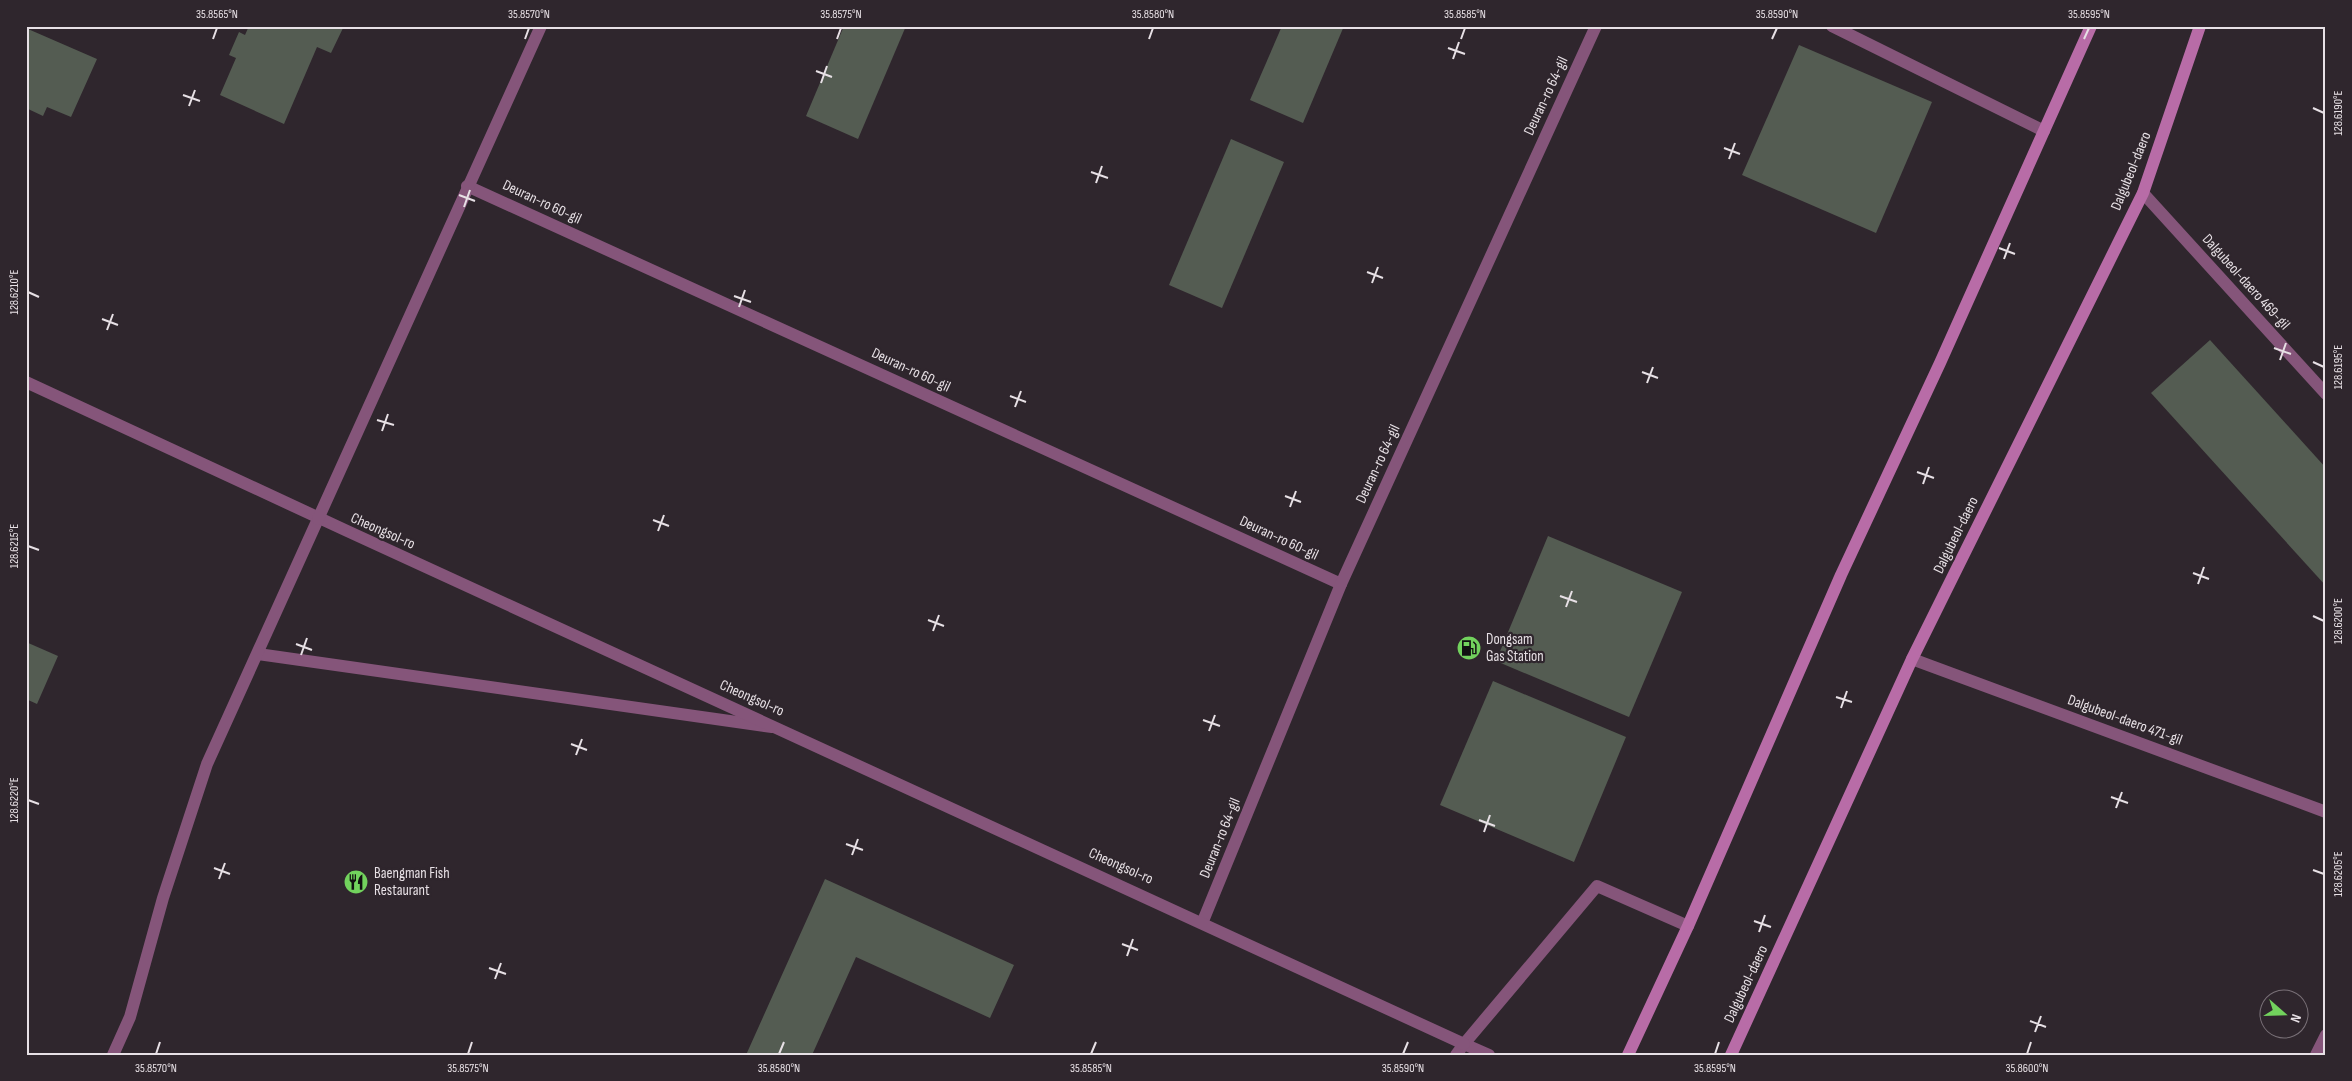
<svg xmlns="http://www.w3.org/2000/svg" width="2352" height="1081" viewBox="0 0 2352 1081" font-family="'Sofia Sans Condensed',sans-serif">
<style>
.building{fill:#545c52}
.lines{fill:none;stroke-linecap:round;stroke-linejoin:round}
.service{stroke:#85557a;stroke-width:12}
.minor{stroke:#85557a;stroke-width:12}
.tertiary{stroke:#85557a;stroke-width:12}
.secondary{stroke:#b86ca7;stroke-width:12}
.ticks{fill:none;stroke:#e7e0e5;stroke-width:2}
.labels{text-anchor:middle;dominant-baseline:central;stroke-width:4.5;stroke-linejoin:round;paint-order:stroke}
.street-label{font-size:15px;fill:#e7e0e5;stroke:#2f262d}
.poi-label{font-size:15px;fill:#e7e0e5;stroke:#2f262d;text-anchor:start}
.neatline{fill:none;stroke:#e7e0e5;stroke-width:2}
.ticks-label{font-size:12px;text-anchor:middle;fill:#e7e0e5}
</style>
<rect width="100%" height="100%" fill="#2f262d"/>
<g class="building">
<polygon points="26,26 29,26 28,29 97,59 71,117 47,107 43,116 26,108"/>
<polygon points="249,26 344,26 331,53 317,47 284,124 220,95 236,58 229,55 239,32 245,35"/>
<polygon points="844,26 906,26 858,139 806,116"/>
<polygon points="1282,26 1344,26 1303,123 1250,100"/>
<polygon points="1799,45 1932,102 1876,233 1742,175"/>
<polygon points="1231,139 1284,162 1222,308 1169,285"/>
<polygon points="2210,340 2326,468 2326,586 2151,393"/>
<polygon points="1548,536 1682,592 1629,717 1496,661"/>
<polygon points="26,642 58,656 37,704 26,699"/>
<polygon points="1493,681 1626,737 1574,862 1440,805"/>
<polygon points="825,879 1014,965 990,1018 856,957 812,1055 746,1055"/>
</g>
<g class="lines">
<g class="service">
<polyline points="258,654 772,727"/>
<polyline points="1464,1044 1597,886 1688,926"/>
</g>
<g class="minor">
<polyline points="1832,26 2044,131"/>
<polyline points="467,186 1341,584"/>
<polyline points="2143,193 2326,394"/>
<polyline points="1912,659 2326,812"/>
<polyline points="1203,921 1341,584 1596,26"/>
<polyline points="113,1055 130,1017 163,898 207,764 318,519"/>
<polyline points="1456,1055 1464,1044 1489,1055"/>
<polyline points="2316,1055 2326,1035"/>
</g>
<g class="tertiary">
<path d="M26 382C504 606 987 820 1464 1044"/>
<polyline points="318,519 541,26"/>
</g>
<g class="secondary">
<polyline points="1628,1055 1688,926 1841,575 1940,363 2091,26"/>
<polyline points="1731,1055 1912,659 2143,193 2200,26"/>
</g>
</g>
<path class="ticks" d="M213 39 217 28M525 39 529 28M837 39 841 28M1149 39 1153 28M1461 39 1465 28M1772 39 1777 28M2084 39 2089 28M1448 48 1465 54M1453 59 1459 42M816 71 832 77M821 83 827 66M183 95 200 101M189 106 195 90M2313 108 2324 113M1724 148 1740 154M1729 159 1735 143M1091 172 1108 178M1096 183 1102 166M459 195 475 201M464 207 470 190M1999 248 2015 254M2004 259 2010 243M1367 272 1383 278M1372 283 1378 267M28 292 39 297M734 296 751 302M739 307 745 290M102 319 118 325M107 330 113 314M2274 348 2291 354M2280 360 2286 343M2313 362 2324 367M1642 372 1658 378M1647 383 1653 367M1010 396 1026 402M1015 407 1021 391M377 420 394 425M382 431 388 414M1917 472 1934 478M1923 484 1929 467M1285 496 1301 502M1290 507 1296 491M653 520 669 526M658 531 664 515M28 546 39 550M2193 573 2209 579M2198 584 2204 567M1560 596 1577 602M1566 607 1572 591M2313 616 2324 621M928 620 944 626M933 631 939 615M296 644 312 650M301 655 307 638M1836 697 1852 702M1841 708 1847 691M1203 720 1220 726M1209 731 1215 715M571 744 587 750M576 755 582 739M2111 797 2128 803M28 800 39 804M2116 808 2122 792M1479 820 1495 826M1484 832 1490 815M846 844 863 850M852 855 858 839M214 868 230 874M2313 870 2324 874M219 879 225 863M1754 921 1771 927M1759 932 1765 915M1122 944 1138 950M1127 956 1133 939M489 968 506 974M495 979 501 963M2030 1021 2046 1027M2035 1032 2041 1016M156 1054 160 1042M468 1054 472 1042M779 1054 784 1042M1091 1054 1096 1042M1403 1054 1408 1042M1715 1054 1719 1042M2027 1054 2031 1042"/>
<defs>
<symbol id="fuel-disc" viewBox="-11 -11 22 22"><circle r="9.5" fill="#72d25d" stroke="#2f262d"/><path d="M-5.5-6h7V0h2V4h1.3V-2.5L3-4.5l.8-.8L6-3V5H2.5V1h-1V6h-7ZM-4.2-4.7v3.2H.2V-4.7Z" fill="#111"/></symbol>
<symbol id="restaurant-disc" viewBox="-11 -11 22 22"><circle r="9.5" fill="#72d25d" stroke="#2f262d"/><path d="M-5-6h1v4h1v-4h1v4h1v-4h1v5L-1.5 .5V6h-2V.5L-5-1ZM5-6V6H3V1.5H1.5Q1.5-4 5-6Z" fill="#111"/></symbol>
</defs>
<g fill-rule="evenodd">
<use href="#fuel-disc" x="1455" y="634" width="28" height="28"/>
<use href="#restaurant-disc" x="342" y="868" width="28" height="28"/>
</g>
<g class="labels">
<g class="street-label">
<text transform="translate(1546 96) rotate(-65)">Deuran-ro 64-gil</text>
<text transform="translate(2131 171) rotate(-68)">Dalgubeol-daero</text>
<text transform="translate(542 202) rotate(25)">Deuran-ro 60-gil</text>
<text transform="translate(2246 282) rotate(48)">Dalgubeol-daero 469-gil</text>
<text transform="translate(911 370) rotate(25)">Deuran-ro 60-gil</text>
<text transform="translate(1378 464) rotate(-65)">Deuran-ro 64-gil</text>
<text transform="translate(383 531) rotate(24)">Cheongsol-ro</text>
<text transform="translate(1956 535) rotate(-64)">Dalgubeol-daero</text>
<text transform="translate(1279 538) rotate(25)">Deuran-ro 60-gil</text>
<text transform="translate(752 698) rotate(24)">Cheongsol-ro</text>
<text transform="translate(2125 720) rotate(20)">Dalgubeol-daero 471-gil</text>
<text transform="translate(1220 838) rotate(-68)">Deuran-ro 64-gil</text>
<text transform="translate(1121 866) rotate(24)">Cheongsol-ro</text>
<text transform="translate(1746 984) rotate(-65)">Dalgubeol-daero</text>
</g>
<g class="poi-label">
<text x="1486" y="639">Dongsam<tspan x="1486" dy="17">Gas Station</tspan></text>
<text x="374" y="873">Baengman Fish<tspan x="374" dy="17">Restaurant</tspan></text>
</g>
</g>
<rect width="2352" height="1081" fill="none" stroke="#2f262d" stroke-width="55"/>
<g transform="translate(2284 1014) rotate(110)"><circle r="24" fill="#2f262d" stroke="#797077"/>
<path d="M0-4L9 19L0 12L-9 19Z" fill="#72d25d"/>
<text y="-8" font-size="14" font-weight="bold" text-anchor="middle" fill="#e7e0e5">N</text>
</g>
<rect x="28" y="28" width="2296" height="1026" class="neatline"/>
<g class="ticks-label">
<text x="217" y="18">35.8565°N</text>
<text x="529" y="18">35.8570°N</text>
<text x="841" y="18">35.8575°N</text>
<text x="1153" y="18">35.8580°N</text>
<text x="1465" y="18">35.8585°N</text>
<text x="1777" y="18">35.8590°N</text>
<text x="2089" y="18">35.8595°N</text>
<text transform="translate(2338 113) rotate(-90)" y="4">128.6190°E</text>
<text transform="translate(14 292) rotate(-90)" y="4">128.6210°E</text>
<text transform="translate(2338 367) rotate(-90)" y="4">128.6195°E</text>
<text transform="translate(14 546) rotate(-90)" y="4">128.6215°E</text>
<text transform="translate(2338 621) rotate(-90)" y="4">128.6200°E</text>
<text transform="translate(14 800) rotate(-90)" y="4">128.6220°E</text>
<text transform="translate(2338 874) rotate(-90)" y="4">128.6205°E</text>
<text x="156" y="1072">35.8570°N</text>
<text x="468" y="1072">35.8575°N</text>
<text x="779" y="1072">35.8580°N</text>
<text x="1091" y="1072">35.8585°N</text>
<text x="1403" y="1072">35.8590°N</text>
<text x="1715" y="1072">35.8595°N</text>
<text x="2027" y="1072">35.8600°N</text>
</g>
</svg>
